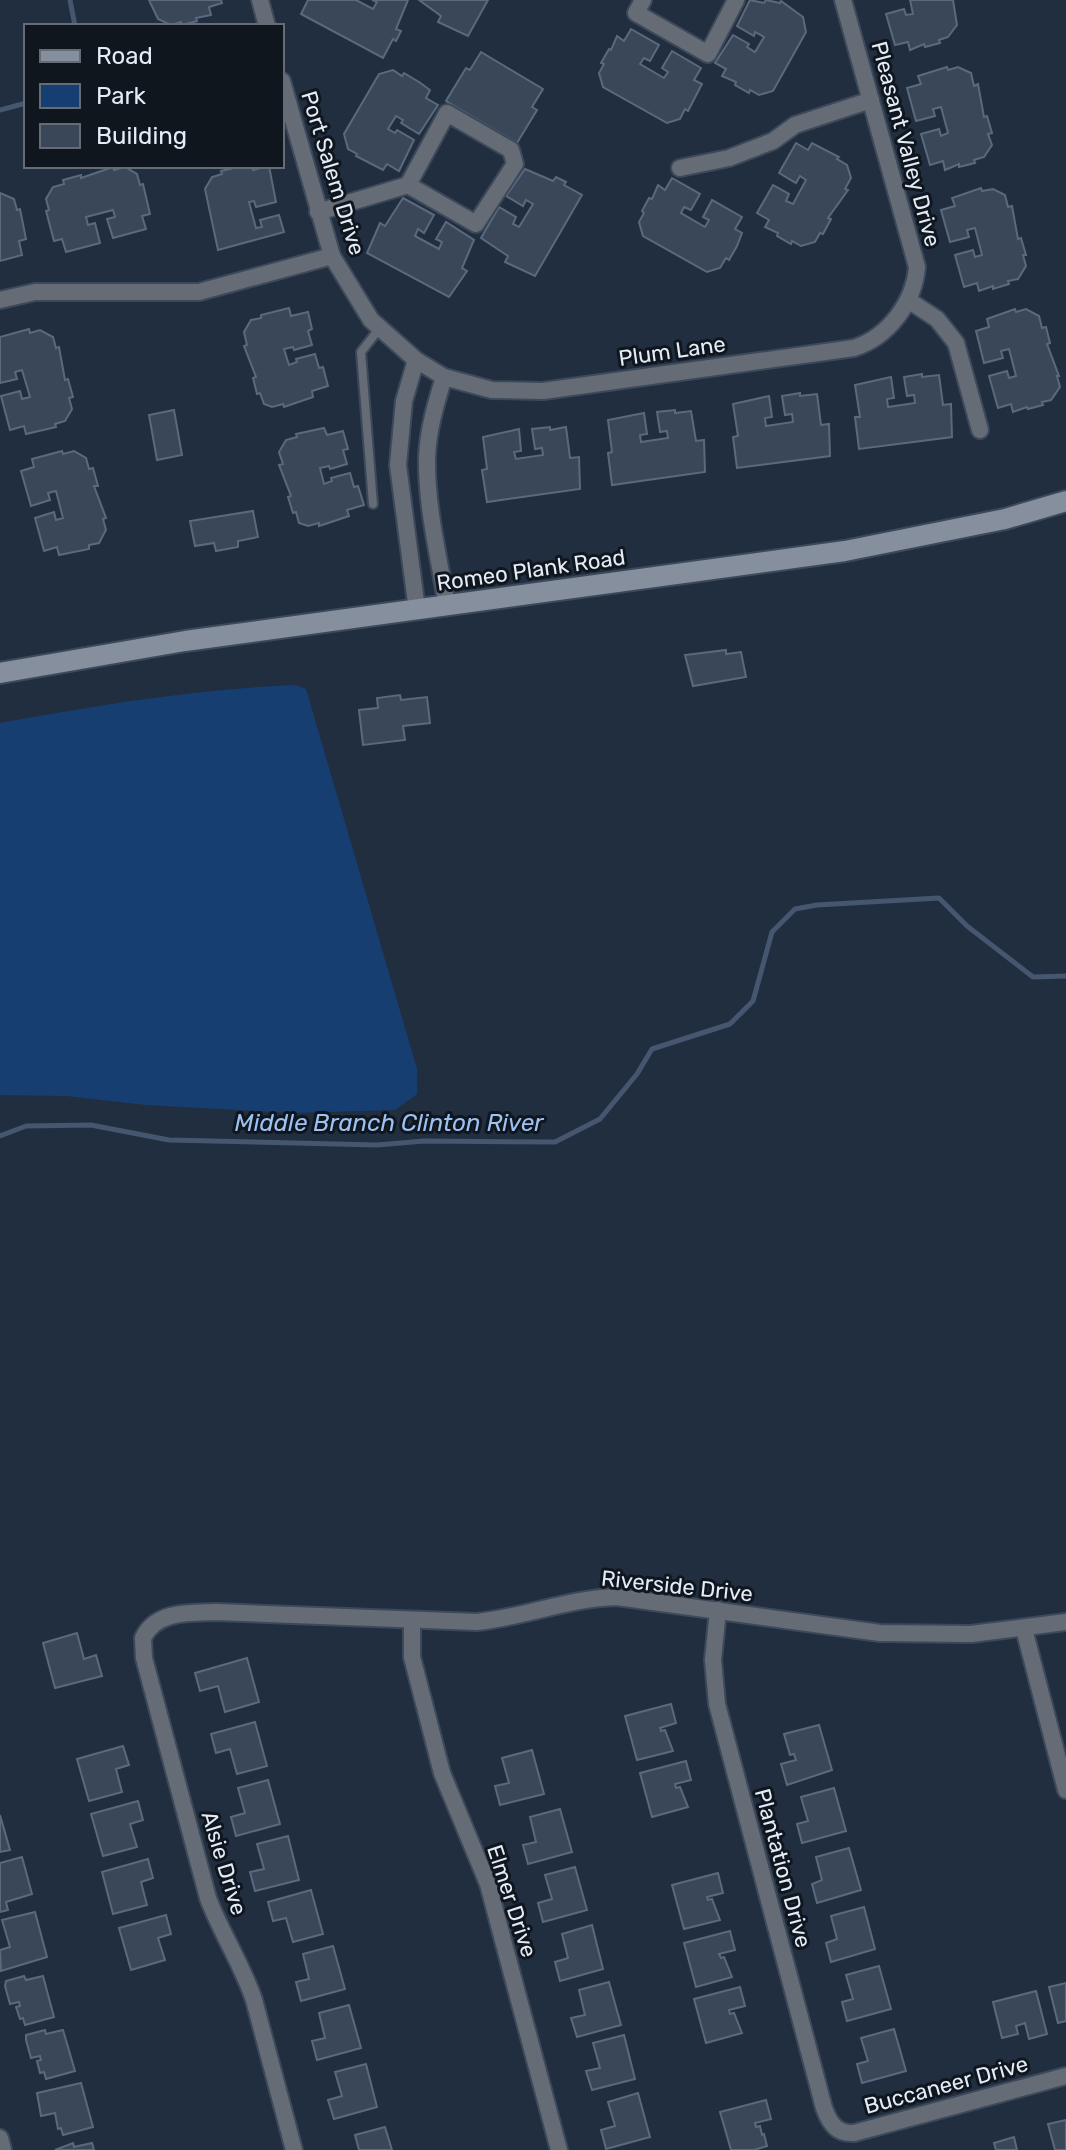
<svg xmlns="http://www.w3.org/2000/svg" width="1066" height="2150" viewBox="0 0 1066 2150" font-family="Rubik,sans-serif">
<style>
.green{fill:#173e71}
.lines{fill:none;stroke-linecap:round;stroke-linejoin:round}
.stream{stroke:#46566e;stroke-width:5}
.building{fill:#394759;stroke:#5a697d;stroke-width:2}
.service-casing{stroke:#3c495a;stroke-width:12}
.minor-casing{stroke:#3c495a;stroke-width:20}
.secondary-casing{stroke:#3c495a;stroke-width:24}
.service{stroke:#666c75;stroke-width:8}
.minor{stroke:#666c75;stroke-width:16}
.secondary{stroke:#858f9e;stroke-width:20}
.labels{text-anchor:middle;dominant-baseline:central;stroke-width:6;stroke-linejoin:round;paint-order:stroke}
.street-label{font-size:22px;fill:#e4ecf8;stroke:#10161e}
.water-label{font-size:24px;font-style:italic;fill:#9dc1f3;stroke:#10161e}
</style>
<rect width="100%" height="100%" fill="#212e40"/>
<path class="green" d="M296 685 306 689 417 1069V1094L395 1110 293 1113 146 1105 66 1096 0 1095V723C99 705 195 689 296 685Z"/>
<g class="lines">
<g class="stream">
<polyline points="70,0 75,26"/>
<polyline points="0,110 26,103"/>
<polyline points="0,1136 26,1126 91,1125 169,1140 377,1145 424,1141 555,1142 600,1119 637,1074 652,1049 730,1024 753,1001 772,932 795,909 817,905 939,898 967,926 1033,977 1066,976"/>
</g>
</g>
<g class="building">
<polygon points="149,0 221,0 222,3 209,7 211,15 196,18 197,21 182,25 181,22 171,25 158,19"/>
<polygon points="308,0 356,0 373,9 377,2 372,0 408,0 396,29 401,31 396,41 393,39 383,58 301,14"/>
<polygon points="419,0 488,0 468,36 438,22 441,16"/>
<polygon points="750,0 764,3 766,0 780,3 781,1 803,17 806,32 773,91 759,95 750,90 749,93 735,85 736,82 722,76 726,69 715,63 733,35 749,44 747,47 755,52 764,37 755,32 754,36 737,26"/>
<polygon points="910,0 953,0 957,25 948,37 939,40 940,43 925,47 924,44 910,50 908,42 895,45 886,14 904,9 906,15 913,14"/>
<polygon points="631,29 659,45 650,61 644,58 640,64 664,78 668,72 662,68 672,51 701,68 694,80 702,84 688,111 685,109 680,119 667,123 603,87 599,73 604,64 601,63 609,49 611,50 617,36 624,41"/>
<polygon points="481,52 543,89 532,107 537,110 517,143 446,101 466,68 470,70"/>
<polygon points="947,67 948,70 958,67 971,73 974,86 978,84 984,117 987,116 992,133 988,134 992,145 984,157 974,160 975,163 959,167 959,164 945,170 943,161 930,165 921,134 939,129 941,136 948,133 941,107 933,109 935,116 916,121 907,88 921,84 918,76"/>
<polygon points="393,70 402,76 404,73 419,82 430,90 426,98 438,105 419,134 401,123 403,120 396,116 388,129 395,133 397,130 414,140 399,171 387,164 383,170 356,156 357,154 348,149 344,134 379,74"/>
<polygon points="796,143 808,150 812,143 839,157 837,159 847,165 851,178 845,189 848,190 828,218 831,219 823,234 820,233 815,242 801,246 792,241 791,244 777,236 778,233 765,227 769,220 757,213 773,185 789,194 786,201 793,204 806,180 800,176 796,183 779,173"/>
<polygon points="242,166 252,166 253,170 269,166 276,202 256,207 254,201 249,202 256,228 262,227 260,220 279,215 284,232 218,250 205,189 212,177 222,174 221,171"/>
<polygon points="113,167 114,170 125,167 137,174 140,185 143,184 150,214 142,216 146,229 113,238 107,219 115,217 113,210 86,217 88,225 95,223 100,243 66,252 62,239 54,241 46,211 49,210 46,199 53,187 64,184 63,180 81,175 81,178"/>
<polygon points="525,169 553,181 556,177 566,182 564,185 582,195 535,276 505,262 508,256 481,238 499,207 516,217 513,224 519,227 533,204 526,200 523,206 506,196"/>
<polygon points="672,178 700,194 691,210 684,207 681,213 705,227 709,220 703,217 712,200 742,217 735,229 742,233 737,246 729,260 726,258 720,268 707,272 643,236 639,222 644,213 642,211 649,198 652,199 658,185 665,190"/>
<polygon points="981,188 982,191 993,189 1005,195 1008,207 1012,206 1018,239 1021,238 1026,255 1023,255 1026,266 1018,279 1008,281 1009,284 993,289 993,286 979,291 977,283 964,287 955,255 973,250 975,257 982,255 975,228 967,230 969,237 950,242 941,210 955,206 952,198"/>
<polygon points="0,193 14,199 17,210 20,209 26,239 19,241 22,255 0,261"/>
<polygon points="403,198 434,215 424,233 418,229 415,236 439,249 442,242 436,239 446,222 474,240 462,268 467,271 449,297 367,253 380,223 385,226"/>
<polygon points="289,308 291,316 308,312 312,329 308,331 312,345 294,350 293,347 284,349 289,365 297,362 296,359 315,354 319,368 323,367 328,386 312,391 313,397 284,407 283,404 272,407 264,404 260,393 257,394 253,378 256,377 244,346 247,345 244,332 251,320 261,318 261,315"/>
<polygon points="1015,309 1016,312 1026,309 1039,316 1042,328 1046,327 1050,343 1047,344 1059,376 1057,376 1060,387 1051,400 1042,402 1043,405 1028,409 1027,407 1013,412 1011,404 998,408 989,376 1007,371 1009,378 1016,376 1009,349 1001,351 1003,358 984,363 976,331 989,327 987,319"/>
<polygon points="29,329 30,333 40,330 53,337 56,348 59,347 65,380 68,379 73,397 69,398 72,409 65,421 55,424 56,427 26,434 24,426 10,430 1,396 20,391 22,399 30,397 22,370 15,372 17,379 0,383 0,337"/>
<polygon points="922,374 922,377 939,375 943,405 951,404 952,437 859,449 855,417 860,417 855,385 891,377 894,398 887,399 888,407 915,403 914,395 907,396 904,377"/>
<polygon points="800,393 800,396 817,394 821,425 829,424 830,456 737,468 733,437 738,436 733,404 769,396 772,417 765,418 766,426 793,422 792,414 785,415 782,396"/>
<polygon points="174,410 182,455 157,460 149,415"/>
<polygon points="675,410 675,413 691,411 696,441 704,440 705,472 612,485 608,453 612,452 608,420 644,413 647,434 640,435 641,442 668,438 667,431 660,432 657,412"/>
<polygon points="550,427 550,430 566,427 570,458 579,457 580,489 487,502 482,470 487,469 483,437 519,429 521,451 514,452 516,459 543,455 542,448 535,449 532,429"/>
<polygon points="324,428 327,435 343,431 348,449 343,450 347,464 330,469 329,466 320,468 324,484 332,481 331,478 350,473 354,487 358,486 364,505 347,510 349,516 319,526 319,523 308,526 299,523 296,512 293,513 288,497 291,496 279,465 283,464 279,452 286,440 297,437 296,434"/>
<polygon points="62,451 63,454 74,451 86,458 89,469 93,468 98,486 94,486 106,518 103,519 106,530 99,543 89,545 89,549 59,555 57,547 44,551 35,518 54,512 56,520 63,518 56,491 48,493 50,500 31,506 21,471 34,467 32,459"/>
<polygon points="253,511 258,537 238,541 238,547 216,551 214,543 195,546 190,521"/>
<polygon points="726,650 726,654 741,652 746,677 693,686 685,655"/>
<polygon points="400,695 401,700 427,697 430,723 403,726 405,740 363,745 359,710 378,708 377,698"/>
<polygon points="77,1633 84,1659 96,1655 102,1676 55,1688 43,1643"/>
<polygon points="247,1658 259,1702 225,1712 218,1686 200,1691 195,1673"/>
<polygon points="671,1704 676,1723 660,1728 661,1731 665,1730 673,1751 637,1760 625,1716"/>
<polygon points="255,1722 267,1766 237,1774 230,1749 216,1753 211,1734"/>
<polygon points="819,1725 832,1770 787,1785 781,1764 796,1760 794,1754 790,1755 784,1734"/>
<polygon points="123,1746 129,1765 116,1769 122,1792 89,1801 77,1759"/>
<polygon points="532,1750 544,1794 500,1805 495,1786 509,1783 502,1758"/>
<polygon points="686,1761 691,1780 675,1784 676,1788 680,1787 688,1807 652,1817 640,1773"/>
<polygon points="268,1780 280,1824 236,1836 231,1817 245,1813 238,1788"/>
<polygon points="834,1788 846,1831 802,1843 797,1824 808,1821 801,1797"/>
<polygon points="138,1801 143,1820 130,1824 137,1847 103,1856 91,1814"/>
<polygon points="560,1809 572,1852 528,1864 523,1845 536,1842 530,1817"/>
<polygon points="0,1815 10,1850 0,1852"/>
<polygon points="288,1836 299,1880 255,1891 250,1872 264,1869 257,1844"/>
<polygon points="849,1848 861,1890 817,1903 812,1884 822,1880 816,1857"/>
<polygon points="22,1857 32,1894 6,1902 8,1910 0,1912 0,1863"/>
<polygon points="148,1859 153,1878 141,1882 147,1905 113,1914 102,1872"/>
<polygon points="575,1867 587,1910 543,1922 538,1903 552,1899 545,1875"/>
<polygon points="718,1873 723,1893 707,1897 708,1900 712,1899 720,1920 684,1929 672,1885"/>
<polygon points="311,1890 323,1934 293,1942 286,1918 273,1921 268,1902"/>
<polygon points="864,1907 875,1949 831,1962 826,1943 837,1939 831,1916"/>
<polygon points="35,1912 47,1957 1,1971 0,1950 10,1947 2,1920"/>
<polygon points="166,1915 171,1934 158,1938 165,1960 131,1970 119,1928"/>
<polygon points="592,1925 603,1969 560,1981 555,1962 568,1958 562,1934"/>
<polygon points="730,1931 735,1950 719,1954 721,1958 724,1957 732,1977 696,1987 684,1943"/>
<polygon points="333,1946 345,1989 301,2001 296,1982 309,1979 303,1954"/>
<polygon points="879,1966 891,2009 847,2021 842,2002 853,1999 846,1975"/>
<polygon points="24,1976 26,1980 43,1976 54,2017 25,2025 23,2018 20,2019 16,2007 20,2006 19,2002 10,2004 5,1986 6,1981"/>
<polygon points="609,1982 621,2025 577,2037 571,2018 585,2015 579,1990"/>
<polygon points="1066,1983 1066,2021 1058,2023 1049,1987"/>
<polygon points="740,1987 745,2006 729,2010 730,2014 734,2013 742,2033 706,2043 694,1999"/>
<polygon points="1036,1991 1047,2034 1029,2039 1025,2023 1016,2026 1018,2034 1002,2038 993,2002"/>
<polygon points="349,2005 361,2048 317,2060 312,2041 325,2038 319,2013"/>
<polygon points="894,2029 906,2071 862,2083 857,2064 868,2061 861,2038"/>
<polygon points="45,2030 46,2034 63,2030 75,2071 46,2079 44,2072 40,2073 37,2061 41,2060 40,2056 31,2058 26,2040 26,2035"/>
<polygon points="624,2035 635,2079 592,2090 586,2071 600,2068 593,2043"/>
<polygon points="366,2064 377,2107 334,2119 328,2100 342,2096 335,2072"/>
<polygon points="81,2083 93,2127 63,2135 61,2128 58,2129 55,2113 41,2116 37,2093"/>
<polygon points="638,2093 650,2137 606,2149 601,2130 615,2126 608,2102"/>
<polygon points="766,2100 771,2119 755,2123 756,2127 760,2126 762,2135 764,2134 767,2146 754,2150 731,2150 720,2112"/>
<polygon points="1066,2120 1066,2150 1055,2150 1048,2124"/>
<polygon points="385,2127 392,2150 359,2150 355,2135"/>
<polygon points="1014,2137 1017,2150 996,2150 994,2143"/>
<polygon points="73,2143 74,2147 92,2143 94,2150 55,2150"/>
</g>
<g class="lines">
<defs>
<polyline id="service" points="373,504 361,352 379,329"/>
<g id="minor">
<polyline points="260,0 267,26"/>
<polyline points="643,0 636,13 708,54 736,0"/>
<path d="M282 81 332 256 371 320 416 360 444 377 492 390 543 391 854 348C888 337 914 303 917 267L843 0"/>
<polyline points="680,168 729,158 773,141 795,125 871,100"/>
<polyline points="318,212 408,185 447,113 511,150 515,164 476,224 408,185"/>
<polyline points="0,300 35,292 199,292 332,256"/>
<polyline points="908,300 937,319 956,343 980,430"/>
<polyline points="416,360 404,401 398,465 417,610"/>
<path d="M444 377C436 403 428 430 427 457 426 506 439 558 447 606"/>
<path d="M718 1610 713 1660 717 1704 824 2108C830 2124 837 2134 854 2133L1066 2076"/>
<polyline points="412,1620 412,1657 442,1773 488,1884 559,2150"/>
<polyline points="1024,1629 1066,1790"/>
<polyline points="0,2138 3,2150"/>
<path d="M294 2150 254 2000C242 1964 221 1933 208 1898L144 1658 143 1638C156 1610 191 1613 217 1612L477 1622C525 1617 569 1598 617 1597L880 1633 971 1634 1066 1622"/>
</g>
<polyline id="secondary" points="0,673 185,641 845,551 1005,519 1066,501"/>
</defs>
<use href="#service" class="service-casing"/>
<use href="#minor" class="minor-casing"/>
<use href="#secondary" class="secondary-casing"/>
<use href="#service" class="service"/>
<use href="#minor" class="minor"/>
<use href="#secondary" class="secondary"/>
</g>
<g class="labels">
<g class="street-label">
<text transform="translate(906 144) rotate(75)">Pleasant Valley Drive</text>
<text transform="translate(333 173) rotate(73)">Port Salem Drive</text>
<text transform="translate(672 351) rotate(-8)">Plum Lane</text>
<text transform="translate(531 570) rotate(-8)">Romeo Plank Road</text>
<text transform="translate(677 1586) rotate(6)">Riverside Drive</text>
<text transform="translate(224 1863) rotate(73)">Alsie Drive</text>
<text transform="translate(783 1868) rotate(75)">Plantation Drive</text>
<text transform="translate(512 1901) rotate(72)">Elmer Drive</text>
<text transform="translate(946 2085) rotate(-15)">Buccaneer Drive</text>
</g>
<g class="water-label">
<text x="389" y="1123">Middle Branch Clinton River</text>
</g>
</g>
<rect x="24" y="24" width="260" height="144" fill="#10161e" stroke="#656c75" stroke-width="2"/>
<rect x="40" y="50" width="40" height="12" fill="#858f9e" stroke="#656c75" stroke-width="2"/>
<text x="96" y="64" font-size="24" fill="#e4ecf8">Road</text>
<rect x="40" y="84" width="40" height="24" fill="#173e71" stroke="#656c75" stroke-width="2"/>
<text x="96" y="104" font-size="24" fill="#e4ecf8">Park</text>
<rect x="40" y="124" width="40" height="24" fill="#394759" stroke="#656c75" stroke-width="2"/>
<text x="96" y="144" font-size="24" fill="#e4ecf8">Building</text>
</svg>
